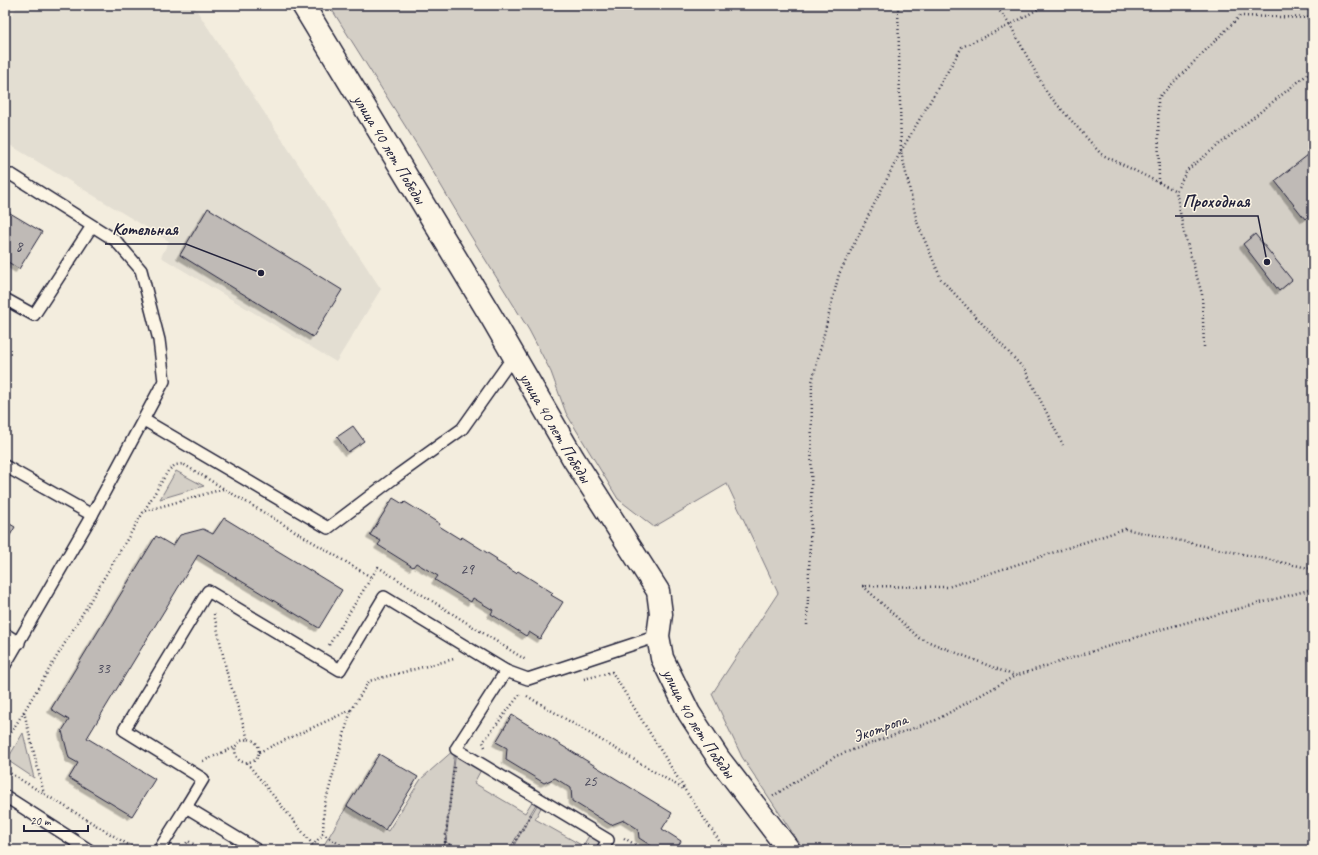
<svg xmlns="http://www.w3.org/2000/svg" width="1318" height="855" viewBox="0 0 1318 855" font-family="Caveat,sans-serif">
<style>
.built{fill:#e3ded2}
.green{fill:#d4cfc6;stroke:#7b7880}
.building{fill:#bfbab6;stroke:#22223b;filter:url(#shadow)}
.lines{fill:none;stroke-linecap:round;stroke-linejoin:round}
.service-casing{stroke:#22223b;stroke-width:14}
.minor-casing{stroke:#22223b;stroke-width:25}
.path{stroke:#22223b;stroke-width:2.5;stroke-dasharray:1 3;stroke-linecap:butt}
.service{stroke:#fcf5e5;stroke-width:11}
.minor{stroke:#fcf5e5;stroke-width:22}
.labels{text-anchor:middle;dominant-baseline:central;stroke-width:3;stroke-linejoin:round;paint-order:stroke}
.number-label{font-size:15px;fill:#49485a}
.street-label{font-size:17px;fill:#22223b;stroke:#fcf5e5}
.leader{fill:none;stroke:#22223b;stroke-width:1.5}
.callout-dot{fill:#22223b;stroke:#fcf5e5;stroke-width:1.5}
.callout-label{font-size:18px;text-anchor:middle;font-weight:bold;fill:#22223b;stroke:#fcf5e5;stroke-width:3;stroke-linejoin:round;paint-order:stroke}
</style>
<defs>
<filter id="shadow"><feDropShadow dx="-3.5" dy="3.5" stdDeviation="0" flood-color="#0004"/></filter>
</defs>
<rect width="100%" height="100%" fill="#f3edde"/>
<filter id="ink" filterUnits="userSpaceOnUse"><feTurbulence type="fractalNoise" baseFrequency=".025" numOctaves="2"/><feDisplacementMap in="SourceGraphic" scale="8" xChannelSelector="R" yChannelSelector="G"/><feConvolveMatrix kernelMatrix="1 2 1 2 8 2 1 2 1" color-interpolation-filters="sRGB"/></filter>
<g filter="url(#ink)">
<polygon class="built" points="18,5 193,5 381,289 336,362 161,257 169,241 5,142 5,27"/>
<g class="green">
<polygon points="329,5 1313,5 1313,850 804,850 742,757 712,694 778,593 727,484 654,527 618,499 566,413 551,372 529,330 469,233 419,148"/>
<polygon points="176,471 204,486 160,499"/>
<polygon points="23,733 34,778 7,760"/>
<polygon points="455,749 445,842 443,850 321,850 347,806 388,831 421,779"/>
<polygon points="456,750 483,766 474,783 525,813 535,797 539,799 509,850 459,850 446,842"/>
<polygon points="540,800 544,802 535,819 583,846 591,832 603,838 596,850 511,850"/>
</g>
<g class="building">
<polygon points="1313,151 1313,212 1305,219 1275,181"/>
<polygon points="208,208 342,290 313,337 180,255"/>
<polygon points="5,210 42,232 19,269 5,260"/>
<polygon points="1255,234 1292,280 1279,291 1243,244"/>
<polygon points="353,426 364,441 348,452 337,437"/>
<polygon points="393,498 403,504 405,502 440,524 439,526 460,539 462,537 497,559 496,561 516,573 518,571 553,593 551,595 563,602 540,639 529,632 526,636 491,614 493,610 473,598 471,602 435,580 438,576 416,563 413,567 378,545 381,541 370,535"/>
<polygon points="224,518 342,590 319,628 198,555 87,738 155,779 132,816 69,778 78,763 69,758 62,731 69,720 51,709 156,536 173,546 180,535 203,529 213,534"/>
<polygon points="5,521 15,527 5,544"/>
<polygon points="512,715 672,813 662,829 681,841 676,850 651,850 653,847 639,838 638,829 624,820 611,825 572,801 571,788 555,778 544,783 506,760 507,748 496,742"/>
<polygon points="379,754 418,777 385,830 347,806"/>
</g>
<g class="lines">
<defs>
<g id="service">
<polyline points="5,176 12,175 115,240 141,270 159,340 164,381 92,515 5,665"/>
<polyline points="5,299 34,315 92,226"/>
<polyline points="144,420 328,528 398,475 462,429 513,357"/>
<polyline points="5,466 92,515"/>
<polyline points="5,634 19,643"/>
<polyline points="506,671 456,749 608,840 602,850"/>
<polyline points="5,796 89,850"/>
<polyline points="186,807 203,779 124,730 208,591 340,670 384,597 506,671 528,679 658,636"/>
<polyline points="159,850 186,807 257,850"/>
</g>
<g id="minor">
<path id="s1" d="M303 5 492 318 573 458 658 591 661 614 658 636 662 658 689 713 719 759 789 850"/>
</g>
</defs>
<use href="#service" class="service-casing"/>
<use href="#minor" class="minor-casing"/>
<g class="path">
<polyline points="898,5 901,151 917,222 941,279 1025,370 1063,445"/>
<polyline points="995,5 1010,25 1047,93 1101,154 1176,191"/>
<polyline points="1159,183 1158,98 1240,16 1313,18"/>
<polyline points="1204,347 1202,294 1184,233 1176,191 1187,170 1313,70"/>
<polyline points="145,511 223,489"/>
<polyline points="862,586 948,587 1125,529 1313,569"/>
<polyline points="863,586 919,638 1015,676"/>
<polyline points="214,614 227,673 248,739"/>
<polyline points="807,625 811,517 812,382 839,274 901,151 962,47 1010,25 1045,5"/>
<polyline points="329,645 378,567 526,660"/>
<polyline points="584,679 612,672 684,788"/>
<polyline points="527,696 685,790 722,845 719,850"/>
<polyline points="351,710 369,681 454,659"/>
<polyline points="24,712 44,794"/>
<polyline points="5,743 168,471 175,465 183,464 371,577"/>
<polyline points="485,747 483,742 521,693"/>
<polyline points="259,752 351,710 324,807 323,834 349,850"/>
<path d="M203 761 235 747 240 741 248 739 254 741 258 745 259 752 256 760C242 765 235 762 235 747"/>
<polyline points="247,763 313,845 323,834"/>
<polyline points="454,767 445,842 458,850"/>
<polyline points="5,768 8,772 137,850"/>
<polyline points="773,796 836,756 936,720 1015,676 1166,628 1313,589"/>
<polyline points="624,838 641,848 640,850"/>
<polyline points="722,845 726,850"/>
<polyline points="182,850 188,841 203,850"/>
<polyline points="441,850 445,842 443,850"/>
<polyline points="510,850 532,813"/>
</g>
<use href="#service" class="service"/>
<use href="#minor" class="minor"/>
</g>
</g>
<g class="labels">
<g class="number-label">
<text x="19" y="246">8</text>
<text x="467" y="569">29</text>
<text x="103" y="668">33</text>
<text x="590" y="781">25</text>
</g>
<g class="street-label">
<text stroke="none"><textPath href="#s1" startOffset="168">улица 40 лет Победы</textPath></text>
<text stroke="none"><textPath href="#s1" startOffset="492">улица 40 лет Победы</textPath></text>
<text stroke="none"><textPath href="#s1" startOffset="828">улица 40 лет Победы</textPath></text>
<text transform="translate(880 728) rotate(-20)">Экотропа</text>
</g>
</g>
<path class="leader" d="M1267 262L1258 216H1175M261 273L186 244H105"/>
<g class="callout-dot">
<circle cx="1267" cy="262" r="4"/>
<circle cx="261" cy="273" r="4"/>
</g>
<g class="callout-label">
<text x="1216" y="207">Проходная</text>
<text x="145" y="235">Котельная</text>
</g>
<rect width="1318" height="855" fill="none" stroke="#fcf5e5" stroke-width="20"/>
<rect x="10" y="10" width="1298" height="835" fill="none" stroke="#22223b" stroke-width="1.5" filter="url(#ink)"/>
<path d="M24 825v6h64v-6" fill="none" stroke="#22223b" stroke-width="2"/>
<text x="30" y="825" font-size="12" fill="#22223b" stroke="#fcf5e5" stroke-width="3" paint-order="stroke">20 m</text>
</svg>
